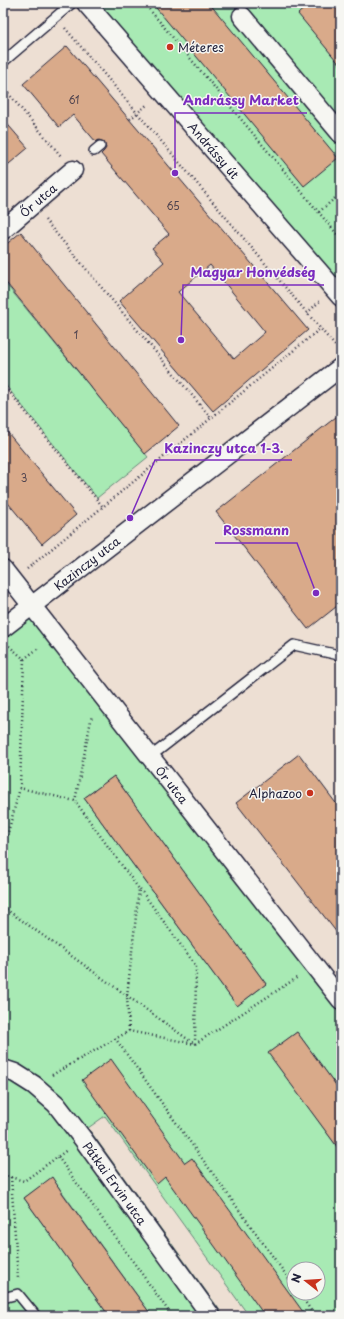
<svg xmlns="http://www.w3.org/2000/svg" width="344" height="1319" viewBox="0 0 344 1319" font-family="'Playpen Sans',sans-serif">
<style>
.green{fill:#a8eab4;stroke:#658678;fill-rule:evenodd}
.building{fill:#d9aa8a;stroke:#22223b;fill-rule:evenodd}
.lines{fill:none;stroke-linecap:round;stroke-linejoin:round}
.lane-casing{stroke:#22223b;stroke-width:12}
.street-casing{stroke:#22223b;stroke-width:21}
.path{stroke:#22223b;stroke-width:2.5;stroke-dasharray:1 3;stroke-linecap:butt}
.lane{stroke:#f6f6f2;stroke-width:9}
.street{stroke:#f6f6f2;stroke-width:18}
.poi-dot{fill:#c8321e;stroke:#f6f6f2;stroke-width:1.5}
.labels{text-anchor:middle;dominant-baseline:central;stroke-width:3;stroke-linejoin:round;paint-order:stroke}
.number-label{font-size:10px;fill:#50444f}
.poi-label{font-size:12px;fill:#22223b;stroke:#f6f6f2;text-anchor:start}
.street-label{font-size:12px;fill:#22223b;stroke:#f6f6f2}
.leader{fill:none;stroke:#7b2cbf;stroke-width:1.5}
.callout-dot{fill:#7b2cbf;stroke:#f6f6f2;stroke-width:1.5}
.callout-label{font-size:13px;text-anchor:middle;font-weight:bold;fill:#7b2cbf;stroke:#f6f6f2;stroke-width:3;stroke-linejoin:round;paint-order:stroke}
</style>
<rect width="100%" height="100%" fill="#eddfd3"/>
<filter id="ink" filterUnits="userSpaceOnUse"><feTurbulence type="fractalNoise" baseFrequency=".025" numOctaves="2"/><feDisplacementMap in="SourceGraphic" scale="8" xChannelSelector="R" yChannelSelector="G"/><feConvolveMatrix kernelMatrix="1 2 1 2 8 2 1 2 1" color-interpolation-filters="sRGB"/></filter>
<g filter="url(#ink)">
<g class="green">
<polygon points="90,3 341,3 341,292"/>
<polygon points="5,283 148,457 97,498 3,382 3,284"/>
<path d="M31 610 341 1005V1092L297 1032 269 1053 341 1152V1316H249L105 1116 88 1128 224 1316H152L52 1178 24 1198 109 1316H3V632ZM114 776 266 984 237 1006 84 798ZM294 1269H318V1293H294Z"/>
</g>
<g class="building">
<polygon points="152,3 209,3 338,158 304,186"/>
<polygon points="310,3 341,3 341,66 298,14"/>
<path d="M67 46 308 330 213 411 119 301 164 262 152 248 169 234 101 154 104 151 106 148 104 142 99 140 96 142 73 115 59 127 23 84ZM210 265 265 332 234 359 178 292Z"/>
<polygon points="3,119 28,148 3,169"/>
<polygon points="21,232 179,426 145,454 3,279 3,247"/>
<polygon points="341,413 341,603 308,629 216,512"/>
<polygon points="3,427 76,515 42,544 3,497"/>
<polygon points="299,754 341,810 341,938 236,803"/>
<polygon points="114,776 266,984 237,1006 84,798"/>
<polygon points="297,1032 341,1092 341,1152 268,1053"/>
<polygon points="111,1059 185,1163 192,1158 306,1316 265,1316 165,1177 157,1184 82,1080"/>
<polygon points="52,1177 63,1194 152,1316 109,1316 24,1198"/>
</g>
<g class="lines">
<defs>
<g id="lane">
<polyline points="3,62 72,3"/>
<polyline points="94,151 100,146"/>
<polyline points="150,757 294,645 339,655 341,654"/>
<polyline points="3,1298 18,1294 36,1316"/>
</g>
<g id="street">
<path id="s1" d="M86 3 341 297"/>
<polyline points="242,16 341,134"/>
<path id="s2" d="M3 230 73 170"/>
<path id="s3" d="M3 569 341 1000"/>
<path id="s4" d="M3 628 341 367"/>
<path id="s5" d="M3 1069 15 1073 34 1085 56 1104 83 1139 211 1316"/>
</g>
</defs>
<use href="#lane" class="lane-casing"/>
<use href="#street" class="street-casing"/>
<g class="path">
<polyline points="144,3 341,239"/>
<polyline points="65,28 336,347"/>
<polyline points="3,87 61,156"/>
<polyline points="130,119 148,104"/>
<polyline points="319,212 341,193"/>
<polyline points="45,220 211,418"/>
<polyline points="307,313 320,301"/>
<polyline points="3,384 103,507"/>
<polyline points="27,569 321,328"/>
<polyline points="9,646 24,659 20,788 75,801 139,889 127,996 129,1031"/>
<polyline points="24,659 40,647"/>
<polyline points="75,801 92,715"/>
<polyline points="3,851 20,788"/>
<polyline points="140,889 196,966 195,1044"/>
<polyline points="3,907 193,1043"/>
<polyline points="115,1038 294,1286"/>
<polyline points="52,1075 129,1031 195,1044 298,977"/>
<polyline points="58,1157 172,1316"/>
<polyline points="3,1175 24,1181 67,1150"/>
<polyline points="11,1177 18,1279"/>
<polyline points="299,1293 315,1316"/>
</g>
<use href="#lane" class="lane"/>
<use href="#street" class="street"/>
</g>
</g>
<g class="poi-dot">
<circle cx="170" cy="47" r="4"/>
<circle cx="310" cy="793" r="4"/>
</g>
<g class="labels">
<g class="number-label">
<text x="74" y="99">61</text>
<text x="173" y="205">65</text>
<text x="76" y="334">1</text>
<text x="24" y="477">3</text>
</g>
<g class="poi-label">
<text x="178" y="47">Méteres</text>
<text x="302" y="793" text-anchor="end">Alphazoo</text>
</g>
<g class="street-label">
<text stroke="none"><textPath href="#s1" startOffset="195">Andrássy út</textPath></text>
<text stroke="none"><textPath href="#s2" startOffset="46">Őr utca</textPath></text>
<text stroke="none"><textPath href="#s4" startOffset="106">Kazinczy utca</textPath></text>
<text stroke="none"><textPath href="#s3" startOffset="274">Őr utca</textPath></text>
<text stroke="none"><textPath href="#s5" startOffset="163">Pátkai Ervin utca</textPath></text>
</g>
</g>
<path class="leader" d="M175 173L175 113H307M181 340L183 285H324M130 518L155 460H292M316 593L297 543H215"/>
<g class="callout-dot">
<circle cx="175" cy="173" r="4"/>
<circle cx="181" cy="340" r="4"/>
<circle cx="130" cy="518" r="4"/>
<circle cx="316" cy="593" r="4"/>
</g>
<g class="callout-label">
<text x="241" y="105">Andrássy Market</text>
<text x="253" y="277">Magyar Honvédség</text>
<text x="224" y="453">Kazinczy utca 1-3.</text>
<text x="256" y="535">Rossmann</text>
</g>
<rect width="344" height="1319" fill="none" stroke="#f6f6f2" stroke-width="16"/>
<rect x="8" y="8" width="328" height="1303" fill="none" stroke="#22223b" stroke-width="1.5" filter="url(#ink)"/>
<g transform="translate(306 1281) rotate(287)"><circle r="19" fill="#f6f6f2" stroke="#a1a1a9"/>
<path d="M0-3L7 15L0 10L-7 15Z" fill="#c8321e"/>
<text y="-6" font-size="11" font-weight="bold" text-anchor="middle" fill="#22223b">N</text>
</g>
</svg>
